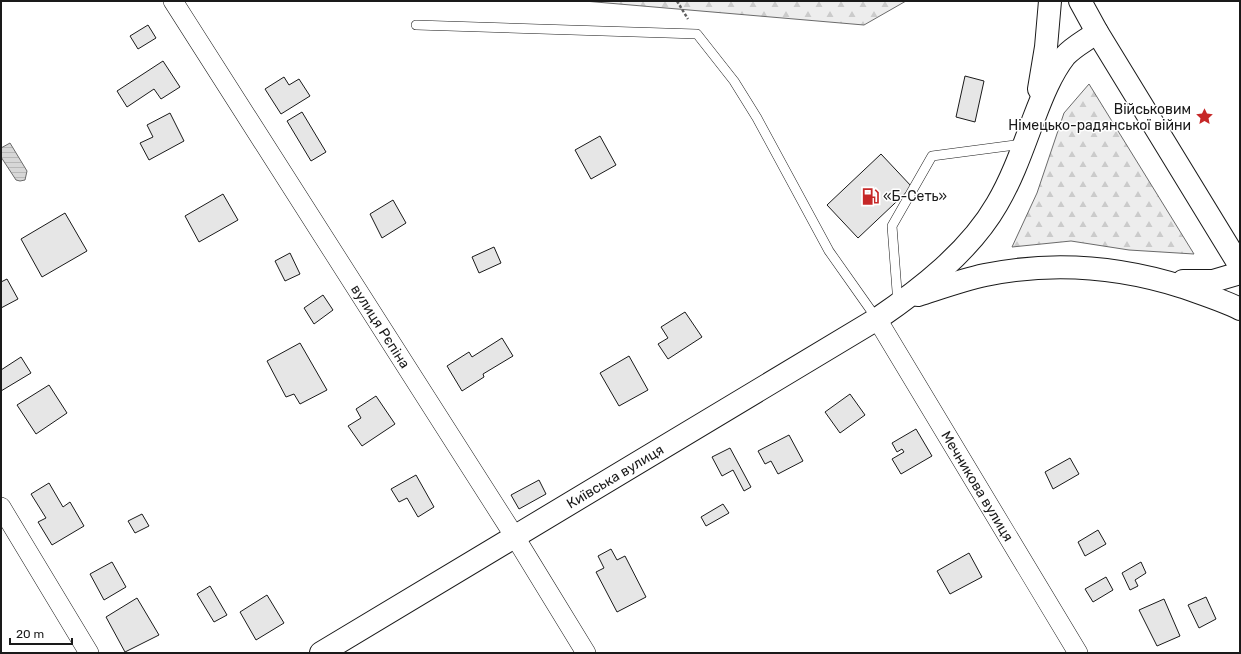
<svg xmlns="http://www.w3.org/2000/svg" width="1241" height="654" viewBox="0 0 1241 654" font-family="Rubik,sans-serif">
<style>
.forest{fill:url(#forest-firs);stroke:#6a6a6a}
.water{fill:url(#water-rules);stroke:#6a6a6a}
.building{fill:#e6e6e6;stroke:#1a1a1a}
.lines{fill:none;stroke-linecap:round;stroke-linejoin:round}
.service-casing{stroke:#1a1a1a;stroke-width:10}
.minor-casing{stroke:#1a1a1a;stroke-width:20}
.trunk-casing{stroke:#1a1a1a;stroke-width:24}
.path{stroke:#5f5f5f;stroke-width:2.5;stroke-dasharray:3 2;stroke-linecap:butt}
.service{stroke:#fff;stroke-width:9}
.minor{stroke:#fff;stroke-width:19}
.trunk{stroke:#fff;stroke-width:22}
.labels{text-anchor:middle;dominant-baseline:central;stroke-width:3;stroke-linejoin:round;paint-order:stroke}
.poi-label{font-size:14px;fill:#1a1a1a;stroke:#fff;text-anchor:end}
.street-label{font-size:14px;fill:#1a1a1a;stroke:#fff}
</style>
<defs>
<pattern id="forest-firs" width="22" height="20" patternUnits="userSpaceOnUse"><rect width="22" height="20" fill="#ededed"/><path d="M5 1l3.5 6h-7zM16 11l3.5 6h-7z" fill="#cbcbcb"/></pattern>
<pattern id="water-rules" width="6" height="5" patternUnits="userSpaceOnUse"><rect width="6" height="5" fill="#d7d7d7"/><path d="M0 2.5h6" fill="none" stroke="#b8b8b8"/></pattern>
</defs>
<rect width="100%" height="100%" fill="#fff"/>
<g class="forest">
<polygon points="584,1 906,1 864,25"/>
<polygon points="1089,84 1194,254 1129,250 1071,241 1012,247 1037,193 1064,113"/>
</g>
<polygon class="water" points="10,143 27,171 25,180 20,181 16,180 1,157 1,148"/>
<g class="building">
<polygon points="148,25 156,38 138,49 130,36"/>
<polygon points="163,61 180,87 161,99 154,89 127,107 117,91"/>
<polygon points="965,76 984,81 975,122 956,117"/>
<polygon points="284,77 289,85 299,79 310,96 281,114 265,89"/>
<polygon points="302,112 326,152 311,161 287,121"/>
<polygon points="170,113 184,141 149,160 140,143 153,137 147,125"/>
<polygon points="600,136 616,165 591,179 575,150"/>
<polygon points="881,154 912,187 858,238 827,205"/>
<polygon points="223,194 238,220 199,242 185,216"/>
<polygon points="393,200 406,223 382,238 370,214"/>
<polygon points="65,213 87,251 42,277 21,239"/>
<polygon points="494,247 501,263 479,273 472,257"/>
<polygon points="290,253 300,274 285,281 275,261"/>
<polygon points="7,279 18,299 1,308 1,282"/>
<polygon points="323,295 333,310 314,324 304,308"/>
<polygon points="685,312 702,337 668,359 658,344 668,338 661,327"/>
<polygon points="502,338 513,356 483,374 484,377 462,391 447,366 469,352 472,357"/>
<polygon points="300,343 327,390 300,404 294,394 286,397 267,361"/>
<polygon points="629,356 648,390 619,406 600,373"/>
<polygon points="21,357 31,373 1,391 1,370"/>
<polygon points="49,385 67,413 36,434 17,405"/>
<polygon points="850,394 865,415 840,433 825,412"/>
<polygon points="376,396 395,424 362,446 348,426 361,418 356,409"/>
<polygon points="916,429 932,456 901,474 892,459 904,452 902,449 897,452 892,443"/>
<polygon points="789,435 803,461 778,474 771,461 765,464 758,451"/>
<polygon points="730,448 751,487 744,491 733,470 722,476 712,457"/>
<polygon points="1070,458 1079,474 1053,489 1045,472"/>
<polygon points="416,475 434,507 418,517 407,498 399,502 391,489"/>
<polygon points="539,480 546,494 519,509 511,495"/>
<polygon points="49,483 63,507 70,502 84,526 52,545 38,522 46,518 31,494"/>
<polygon points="723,504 729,513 706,526 701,517"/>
<polygon points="142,514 149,526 135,533 128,521"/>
<polygon points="1098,530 1106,544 1085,556 1078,542"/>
<polygon points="611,549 617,560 625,556 646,597 617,612 596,572 604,568 598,556"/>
<polygon points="969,553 982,577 950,594 937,571"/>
<polygon points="112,562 126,587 104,600 90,574"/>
<polygon points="1141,562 1146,573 1135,580 1138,586 1130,590 1122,573"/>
<polygon points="1106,577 1113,590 1093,602 1085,589"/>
<polygon points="210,586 227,615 214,622 197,594"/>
<polygon points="267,595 284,623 256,640 240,612"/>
<polygon points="1206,597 1216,619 1199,628 1188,605"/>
<polygon points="137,598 159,635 125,652 106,617"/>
<polygon points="1164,599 1180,636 1157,646 1139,610"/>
</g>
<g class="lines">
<defs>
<g id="service">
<polyline points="416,25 697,34 734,81 757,118 829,251 877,319"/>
<polyline points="898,304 892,226 932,156 1023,144"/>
</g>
<g id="minor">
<path id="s1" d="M173 1 515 537 586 653"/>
<path id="s2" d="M877 319 1078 653"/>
<polyline points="1,507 89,653"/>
</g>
<g id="trunk">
<polyline points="1080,1 1097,32 1240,266"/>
<polyline points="1039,89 1046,47 1050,1"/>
<polyline points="1183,281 1213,281 1240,273"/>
<path d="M918 295C940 288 962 280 985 275 1053 261 1117 266 1183 287 1202 294 1222 300 1240 309"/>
<path id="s3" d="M321 653 877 319C921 289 970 251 997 204 1013 177 1023 147 1034 118 1042 97 1051 74 1065 56 1074 46 1087 40 1097 32"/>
</g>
</defs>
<use href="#service" class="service-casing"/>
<use href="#minor" class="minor-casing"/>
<use href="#trunk" class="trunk-casing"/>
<polyline class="path" points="677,1 688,19"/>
<use href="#service" class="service"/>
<use href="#minor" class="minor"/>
<use href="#trunk" class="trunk"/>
</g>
<defs>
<symbol id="sight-bare" viewBox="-9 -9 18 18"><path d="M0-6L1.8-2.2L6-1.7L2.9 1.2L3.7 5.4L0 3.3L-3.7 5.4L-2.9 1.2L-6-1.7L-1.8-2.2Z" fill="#c62828" stroke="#fff" stroke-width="2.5" paint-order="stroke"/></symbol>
<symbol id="fuel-bare" viewBox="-9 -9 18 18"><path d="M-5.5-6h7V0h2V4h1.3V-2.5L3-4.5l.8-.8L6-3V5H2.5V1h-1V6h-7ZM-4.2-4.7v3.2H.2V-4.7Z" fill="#c62828" stroke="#fff" stroke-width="2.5" paint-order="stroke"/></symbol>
</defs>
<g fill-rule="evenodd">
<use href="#sight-bare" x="1192" y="104" width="25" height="25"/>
<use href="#fuel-bare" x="858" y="184" width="25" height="25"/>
</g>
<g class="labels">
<g class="poi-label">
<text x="1191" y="109">Військовим<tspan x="1191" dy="16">Німецько-радянської війни</tspan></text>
<text x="883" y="196" text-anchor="start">«Б-Сеть»</text>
</g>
<g class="street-label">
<text stroke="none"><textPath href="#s1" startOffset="386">вулиця Рєпіна</textPath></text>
<text stroke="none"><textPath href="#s3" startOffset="343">Київська вулиця</textPath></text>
<text stroke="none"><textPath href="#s2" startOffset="195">Мечникова вулиця</textPath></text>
</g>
</g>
<rect width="1241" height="654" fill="none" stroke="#1a1a1a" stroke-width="4"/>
<path d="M10 638v6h62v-6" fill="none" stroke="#1a1a1a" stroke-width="2"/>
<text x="16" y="638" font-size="12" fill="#1a1a1a" stroke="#ffffff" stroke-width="3" paint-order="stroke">20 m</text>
</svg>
